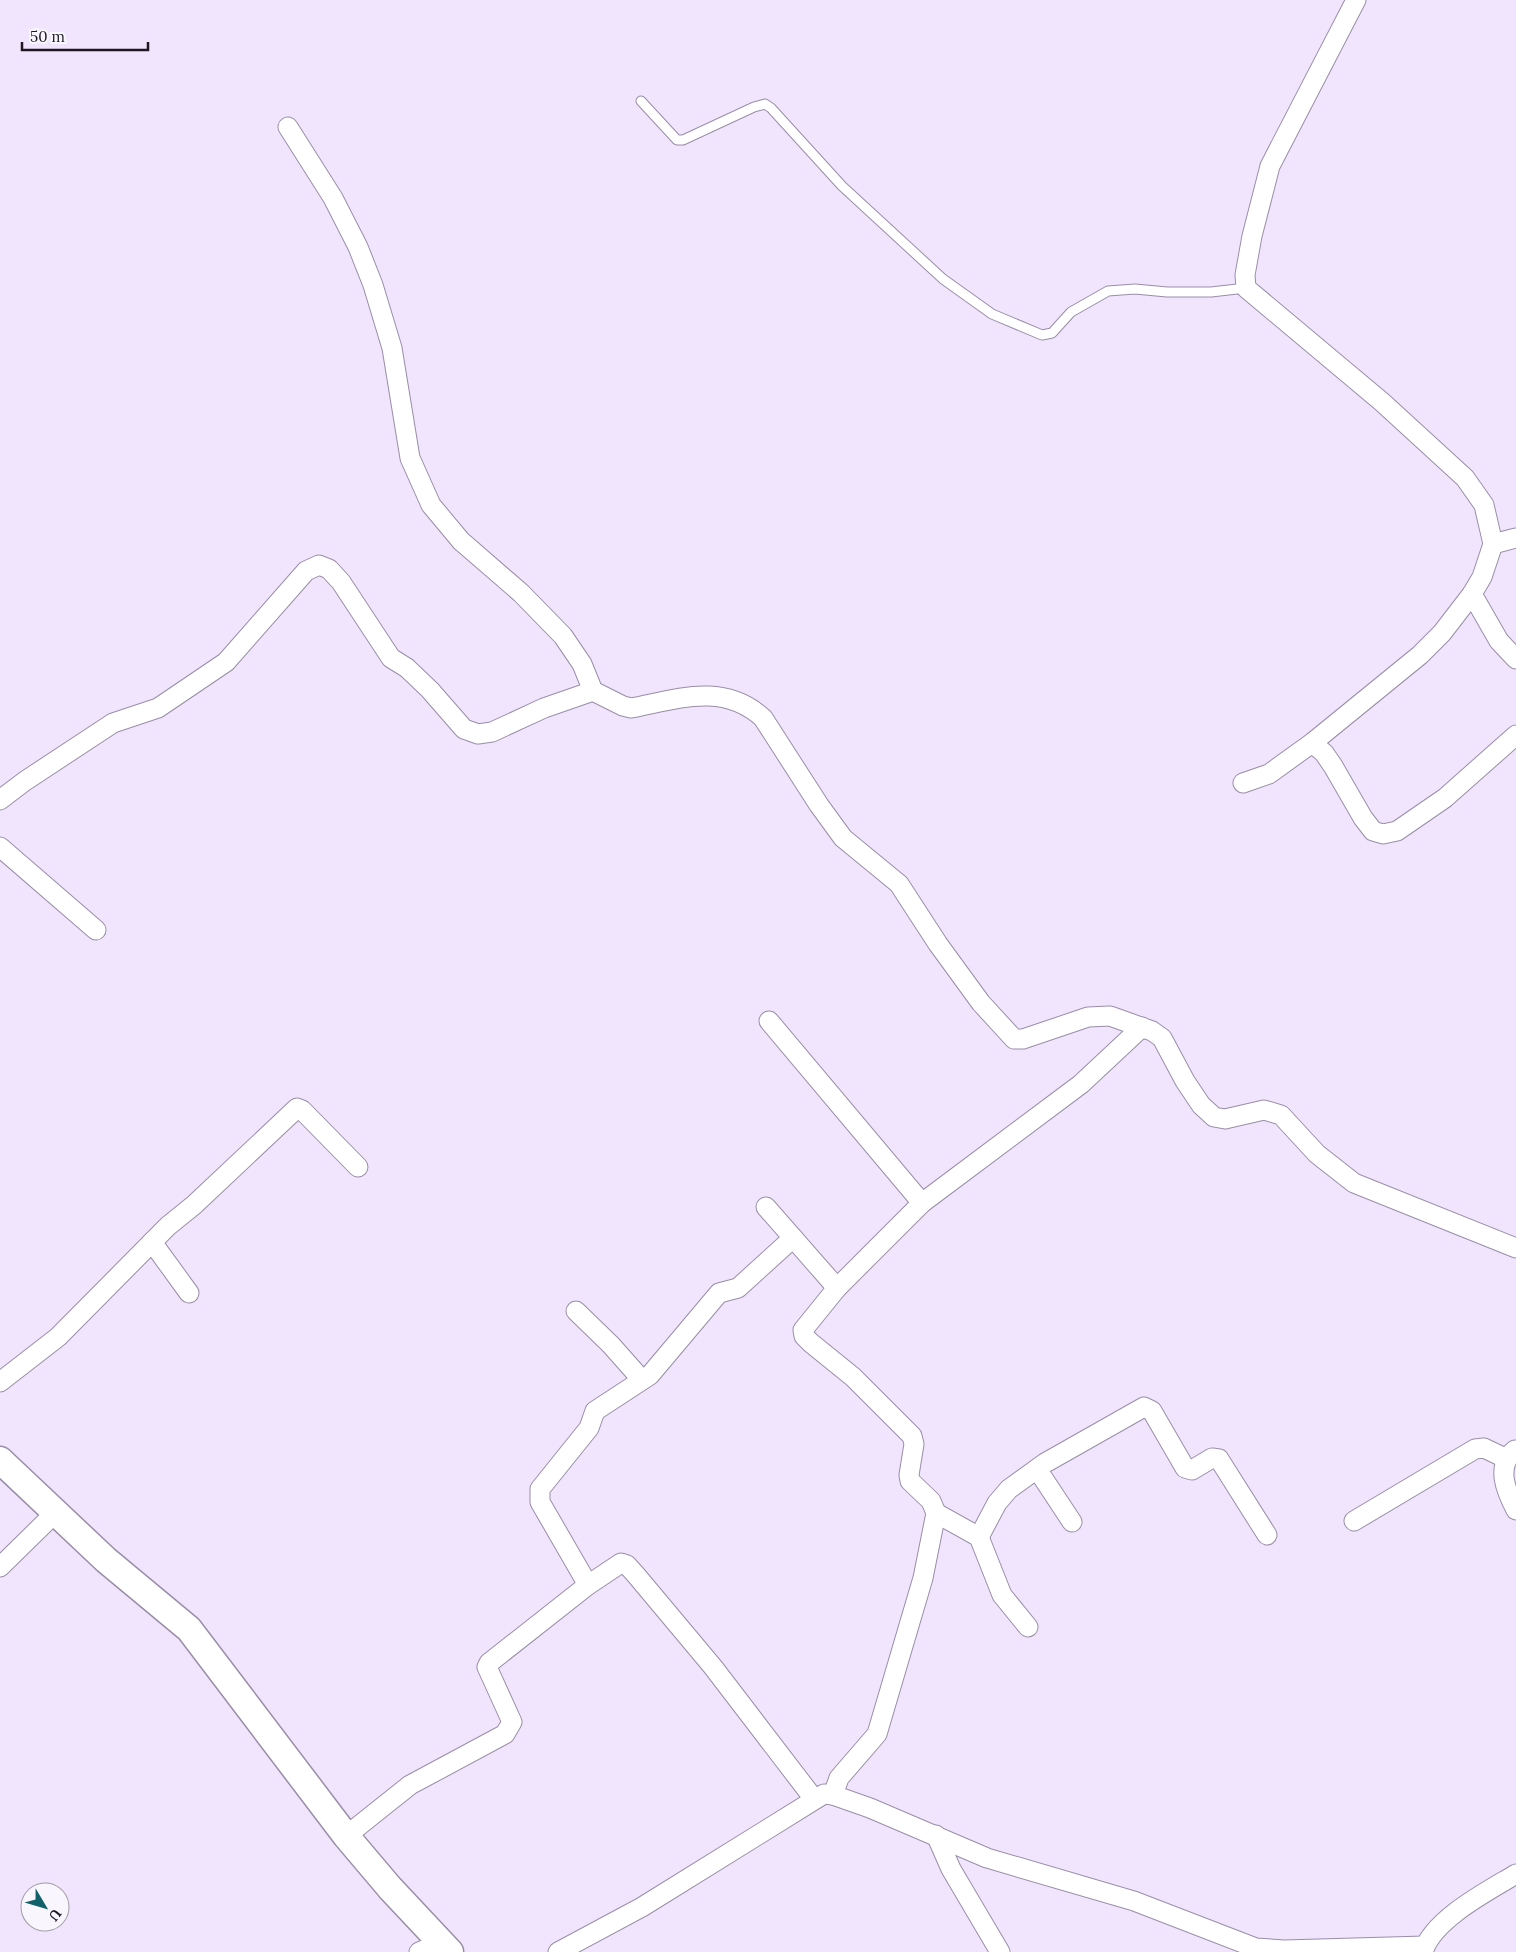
<svg xmlns="http://www.w3.org/2000/svg" width="1516" height="1952" viewBox="0 0 1516 1952" font-family="Lora,serif">
<style>
.lines{fill:none;stroke-linecap:round;stroke-linejoin:round}
.lane-casing{stroke:#9a8da8;stroke-width:11}
.street-casing{stroke:#9a8da8;stroke-width:21}
.secondary-casing{stroke:#9a8da8;stroke-width:29}
.lane{stroke:#fff;stroke-width:9}
.street{stroke:#fff;stroke-width:19}
.secondary{stroke:#fff;stroke-width:26}
</style>
<rect width="100%" height="100%" fill="#f0e5fd"/>
<g class="lines">
<defs>
<polyline id="lane" points="641,101 677,140 683,140 754,107 765,104 771,108 842,186 943,279 992,314 1042,335 1052,333 1071,312 1108,291 1135,289 1167,292 1211,292 1246,288"/>
<g id="street">
<path d="M288 127 333 198 358 247 373 285 392 348 410 458 431 505 461 541 521 593 563 636 582 664 593 691 623 706 631 708C678 699 723 682 763 718L819 805 843 838 899 884 938 944 981 1003 1014 1039H1023L1088 1017 1110 1016 1152 1031 1162 1038 1185 1081 1201 1105 1214 1117 1225 1119 1264 1110 1281 1115 1317 1154 1354 1183 1516 1248"/>
<polyline points="1493,544 1516,538"/>
<polyline points="1472,594 1499,641 1516,659"/>
<polyline points="1312,743 1324,753 1333,766 1363,818 1373,831 1383,834 1397,831 1445,798 1516,735"/>
<polyline points="1243,783 1269,774 1312,743 1420,655 1442,633 1472,594 1482,577 1493,544 1484,505 1465,478 1382,402 1246,288 1245,275 1252,236 1270,166 1356,0"/>
<polyline points="0,800 25,781 113,723 158,708 226,662 306,571 319,565 329,569 341,582 391,658 407,668 430,690 464,729 478,734 492,732 544,708 593,691"/>
<polyline points="0,847 96,930"/>
<polyline points="769,1021 922,1203"/>
<polyline points="766,1207 837,1288"/>
<polyline points="152,1242 189,1293"/>
<polyline points="576,1311 611,1345 642,1380"/>
<polyline points="0,1382 58,1337 168,1226 194,1205 297,1108 302,1110 358,1167"/>
<path d="M1515 1450C1495 1466 1506 1491 1516 1510"/>
<polyline points="1037,1469 1072,1522"/>
<polyline points="936,1513 979,1537 1002,1595 1028,1627"/>
<polyline points="1354,1521 1475,1449 1484,1448 1507,1459"/>
<polyline points="979,1537 997,1503 1009,1489 1045,1463 1144,1407 1152,1411 1185,1468 1192,1470 1212,1458 1219,1459 1267,1535"/>
<polyline points="0,1567 55,1513"/>
<polyline points="588,1585 540,1502 540,1489 589,1428 595,1411 650,1375 719,1293 738,1288 793,1238"/>
<polyline points="833,1795 839,1778 877,1734 923,1578 936,1513 931,1501 910,1481 909,1475 914,1444 912,1436 853,1377 811,1343 804,1336 803,1330 837,1288 922,1203 1081,1084 1142,1027"/>
<polyline points="936,1835 951,1869 1000,1952"/>
<polyline points="346,1836 410,1785 505,1734 512,1722 487,1667 489,1663 588,1585 621,1563 627,1565 636,1575 713,1667 814,1799"/>
<polyline points="419,1952 441,1943"/>
<polyline points="558,1952 642,1907 824,1794 833,1795 870,1808 987,1858 1134,1901 1256,1948 1284,1950 1425,1946"/>
<path d="M1423 1952C1433 1919 1488 1891 1516 1874"/>
</g>
<polyline id="secondary" points="0,1460 106,1560 189,1629 346,1836 390,1888 450,1952"/>
</defs>
<use href="#lane" class="lane-casing"/>
<use href="#street" class="street-casing"/>
<use href="#secondary" class="secondary-casing"/>
<use href="#lane" class="lane"/>
<use href="#street" class="street"/>
<use href="#secondary" class="secondary"/>
</g>
<g transform="translate(45 1907) rotate(128)"><circle r="24" fill="#f9f7fd" stroke="#a19da5"/>
<path d="M0-4L9 19L0 12L-9 19Z" fill="#11606a"/>
<text y="-8" font-size="14" font-weight="bold" text-anchor="middle" fill="#1c1721">U</text>
</g>
<path d="M22 42v8h126v-8" fill="none" stroke="#1c1721" stroke-width="2.5"/>
<text x="30" y="42" font-size="15" fill="#1c1721" stroke="#f9f7fd" stroke-width="4" paint-order="stroke">50 m</text>
</svg>
